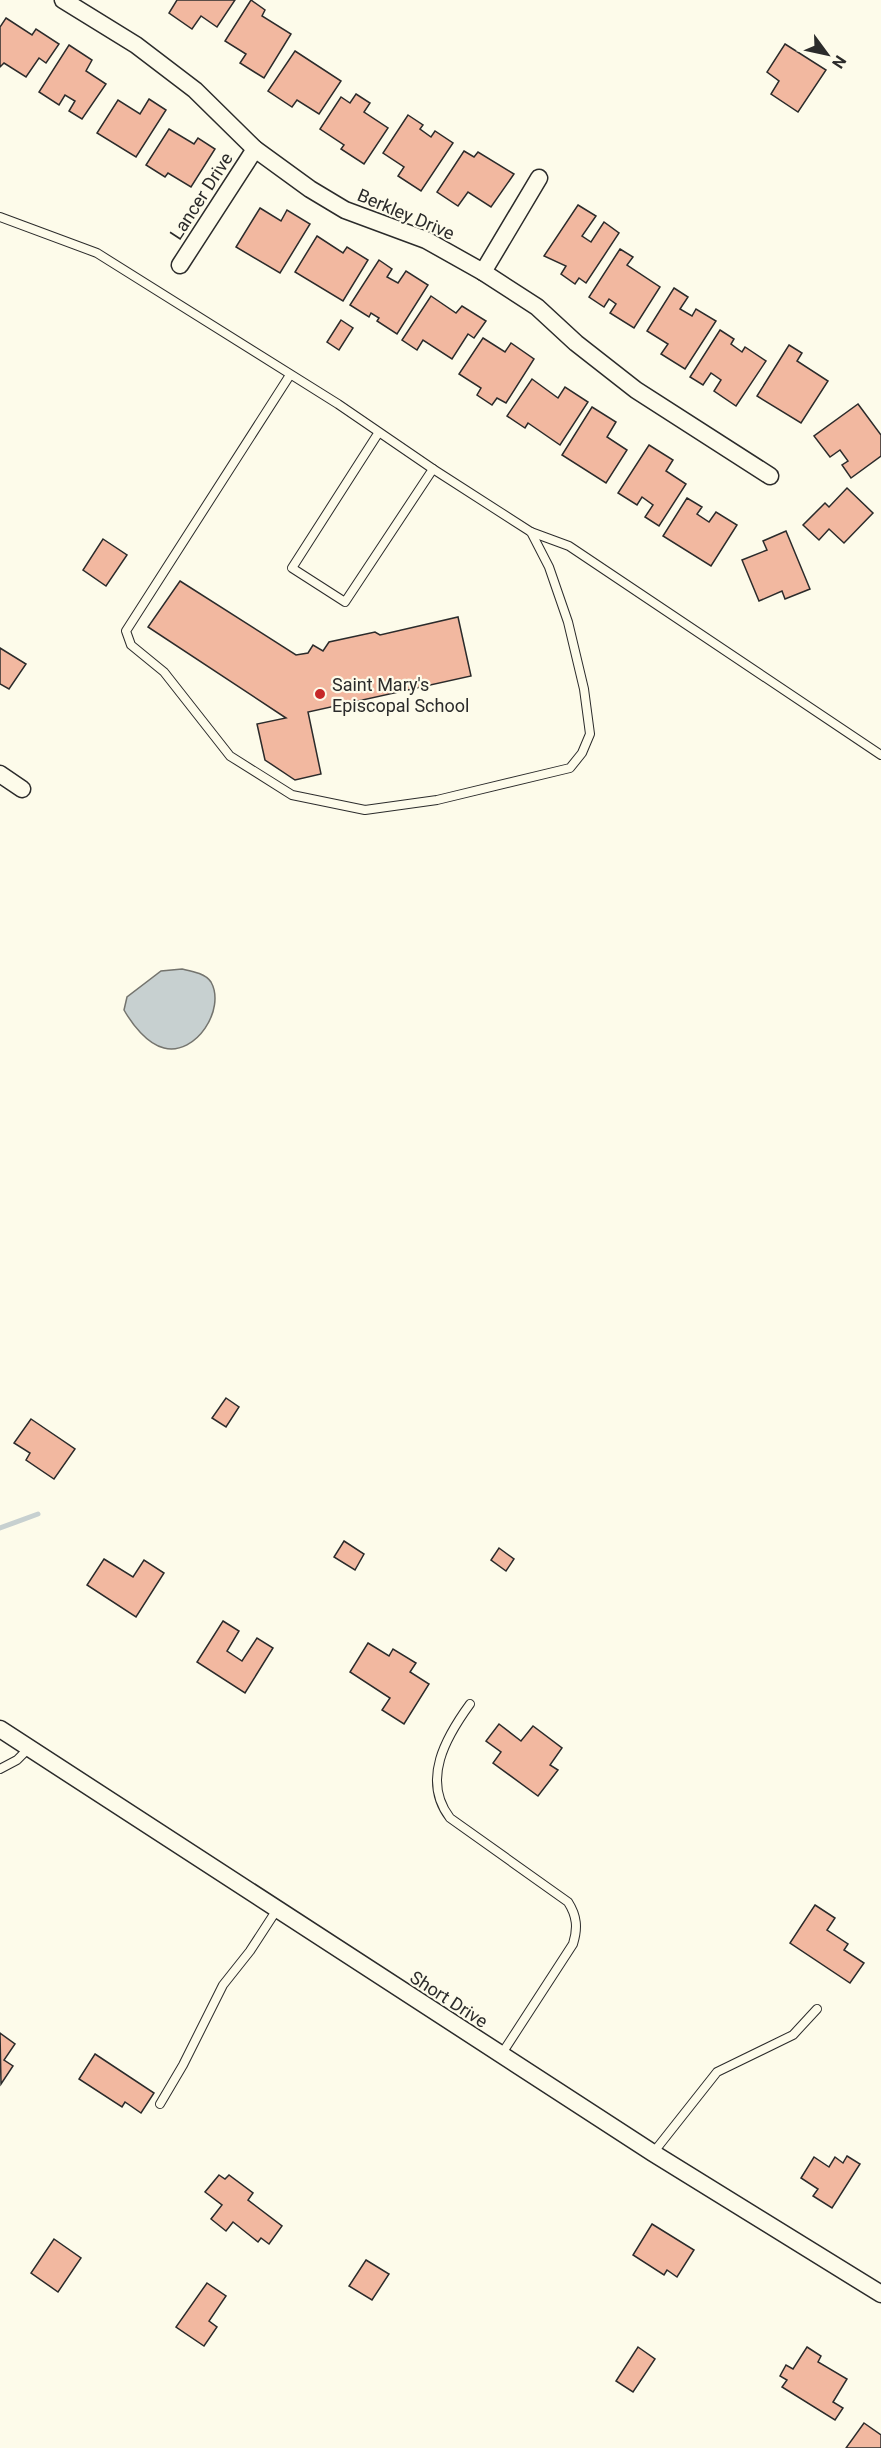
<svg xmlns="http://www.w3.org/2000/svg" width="881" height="2448" viewBox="0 0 881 2448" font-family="Roboto,sans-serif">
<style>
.water{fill:#c7d0d0;stroke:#74746e;stroke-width:1.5}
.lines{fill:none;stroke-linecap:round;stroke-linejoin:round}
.stream{stroke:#c7d0d0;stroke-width:5}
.building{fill:#f2b8a0;stroke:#2b2b2b;stroke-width:1.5}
.lane-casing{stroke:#2b2b2b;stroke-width:10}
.street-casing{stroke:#2b2b2b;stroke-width:19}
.lane{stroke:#fdfbea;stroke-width:8}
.street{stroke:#fdfbea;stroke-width:16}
.poi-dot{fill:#c62828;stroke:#fdfbea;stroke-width:2}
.labels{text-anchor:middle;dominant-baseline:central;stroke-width:4.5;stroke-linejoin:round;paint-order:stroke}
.street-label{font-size:18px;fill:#2b2b2b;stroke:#fdfbea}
.poi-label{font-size:18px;fill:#2b2b2b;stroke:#fdfbea;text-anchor:start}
</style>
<rect width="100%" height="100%" fill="#fdfbea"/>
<path class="water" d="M182 969C191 971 205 973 211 982 226 1009 196 1056 164 1048 147 1044 132 1024 124 1010L127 997 161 971Z"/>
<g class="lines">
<polyline class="stream" points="0,1528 38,1514"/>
</g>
<g class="building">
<polygon points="177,0 235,0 217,27 201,16 192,29 169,13"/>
<polygon points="251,0 265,10 262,16 291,34 264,78 240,63 246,54 225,41"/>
<polygon points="6,18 32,35 36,29 59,44 46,63 39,58 26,77 4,63 0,67 0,27"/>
<polygon points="785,44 826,70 798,112 771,94 779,81 767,72"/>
<polygon points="69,45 92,60 86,71 106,84 82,119 69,111 75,101 65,95 59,105 39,92"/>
<polygon points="295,51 341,81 319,114 297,100 292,107 268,91"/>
<polygon points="356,94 370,103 364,112 388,128 364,164 341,149 344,145 320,129 341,97 350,103"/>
<polygon points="149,99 166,110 136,157 97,133 118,100 140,114"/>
<polygon points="408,115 423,125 420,129 431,137 435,131 453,143 421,191 398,176 404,167 383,153"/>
<polygon points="169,129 194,144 198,138 215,149 191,187 168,173 165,177 146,165"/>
<polygon points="464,151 474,157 478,152 514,174 491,207 468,192 458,206 437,192"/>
<polygon points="578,205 596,216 582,236 591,242 604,222 619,233 586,283 579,278 575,284 561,274 566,266 544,256"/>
<polygon points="260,208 281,221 287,210 310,224 280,273 236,247"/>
<polygon points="317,236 343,253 347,247 368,260 343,301 295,272"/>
<polygon points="620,249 633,257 627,265 660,287 634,328 610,313 616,304 609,299 604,307 589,297"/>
<polygon points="379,260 392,269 387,277 398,283 406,271 428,285 397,334 377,321 379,318 371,313 369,317 350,305"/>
<polygon points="674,288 688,297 680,309 692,316 696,309 716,321 685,369 661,354 668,344 647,331"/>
<polygon points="431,296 456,313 462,306 486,321 474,338 468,334 452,359 423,340 417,350 402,340"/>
<polygon points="341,320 353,328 339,350 327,342"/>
<polygon points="720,330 734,339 731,344 742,352 745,347 766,361 736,406 714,391 721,380 711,373 703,385 690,377"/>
<polygon points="483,338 505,352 511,343 534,359 506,403 497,398 492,405 477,395 481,388 459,374"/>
<polygon points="789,345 802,353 797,361 828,381 801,423 757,396"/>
<polygon points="532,379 558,398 565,387 588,402 560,445 528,423 525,428 507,416"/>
<polygon points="858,404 881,435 881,456 851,478 842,465 848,461 840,450 830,457 814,436"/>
<polygon points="592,407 616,422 607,437 627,450 606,483 562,455"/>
<polygon points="649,445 673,460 666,471 686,484 659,526 645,517 653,505 642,497 637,505 618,493"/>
<polygon points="847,488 873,513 844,543 829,529 819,540 803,525 825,503 829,507"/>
<polygon points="687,498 702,507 697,514 709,522 716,512 737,525 711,566 663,536"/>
<polygon points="786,531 810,589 785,599 782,591 759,601 742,560 767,550 763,541"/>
<polygon points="103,539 127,555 106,586 83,570"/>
<polygon points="180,581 296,655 308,653 313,645 323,651 329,642 375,632 380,635 458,617 471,676 308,712 321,774 295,780 265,760 257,724 286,718 148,627"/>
<polygon points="0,648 26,664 9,689 0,684"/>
<polygon points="226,1398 239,1407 226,1427 212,1418"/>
<polygon points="31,1419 75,1449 54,1479 26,1460 30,1453 14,1443"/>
<polygon points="344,1541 364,1554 355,1570 334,1557"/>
<polygon points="499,1548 514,1559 506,1571 491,1560"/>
<polygon points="104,1559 133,1577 144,1560 164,1573 136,1617 87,1585"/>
<polygon points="223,1621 239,1631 227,1651 242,1661 257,1638 273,1648 245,1693 197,1662"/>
<polygon points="368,1643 389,1656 393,1649 416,1663 410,1672 429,1684 404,1724 382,1710 390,1698 350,1672"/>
<polygon points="499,1724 521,1741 533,1726 562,1748 550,1765 558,1770 538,1796 493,1763 501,1752 486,1741"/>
<polygon points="815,1905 835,1918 827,1930 848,1944 844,1950 864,1963 850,1983 790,1943"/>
<polygon points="0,2033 15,2044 4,2060 13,2066 1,2084"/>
<polygon points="95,2054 154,2093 141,2113 125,2102 122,2107 79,2079"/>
<polygon points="847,2156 860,2164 832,2208 813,2196 818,2189 801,2178 814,2157 829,2167 835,2157 843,2163"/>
<polygon points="219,2175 225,2179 229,2175 253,2193 248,2200 282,2226 269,2244 261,2238 258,2242 233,2222 226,2231 211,2219 222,2205 205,2192"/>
<polygon points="652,2224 694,2250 677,2277 667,2270 664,2275 633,2255"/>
<polygon points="54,2239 81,2258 58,2292 31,2273"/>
<polygon points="366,2260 389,2274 372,2300 349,2286"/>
<polygon points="207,2283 226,2296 209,2321 217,2327 204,2346 176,2327"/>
<polygon points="638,2347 655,2359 633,2392 616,2381"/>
<polygon points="807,2347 821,2356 818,2362 847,2379 833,2402 843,2408 835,2420 782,2387 787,2380 780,2376 786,2365 793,2369"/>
<polygon points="864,2423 881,2435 881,2448 846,2448"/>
</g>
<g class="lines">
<defs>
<g id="lane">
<polyline points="0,217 97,253 338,404 433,469 345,602 292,568 379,432"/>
<polyline points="290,375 126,631 131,645 164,672 230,756 292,795 365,810 437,800 570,768 582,753 590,734 584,689 568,622 549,567 531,532 433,469"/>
<polyline points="531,532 569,546 881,755"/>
<path d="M470 1704C446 1737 421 1780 450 1818L568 1902C577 1916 578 1928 573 1944L501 2055"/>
<polyline points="0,1769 17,1760 29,1748"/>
<polyline points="160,2104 183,2065 223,1985 250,1951 276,1911"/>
<polyline points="653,2153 717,2072 793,2035 817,2009"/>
</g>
<g id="street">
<polyline points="63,0 136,45 195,90 255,149 310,189 345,210 426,240 483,272 537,307 576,343 636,390 770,476"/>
<polyline points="180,265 255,149"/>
<polyline points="483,272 539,178"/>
<polyline points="0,774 22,789"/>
<polyline points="0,1729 653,2153 881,2294"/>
</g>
</defs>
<use href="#lane" class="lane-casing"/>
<use href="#street" class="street-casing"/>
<use href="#lane" class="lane"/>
<use href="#street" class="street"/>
</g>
<circle class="poi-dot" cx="320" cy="694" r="6"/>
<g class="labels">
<g class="street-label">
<text transform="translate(201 196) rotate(-57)">Lancer Drive</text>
<text transform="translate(406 214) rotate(23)">Berkley Drive</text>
<text transform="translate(449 1999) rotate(33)">Short Drive</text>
</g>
<g class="poi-label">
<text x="332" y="684">Saint Mary's<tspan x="332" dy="21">Episcopal School</tspan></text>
</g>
</g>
<g transform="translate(827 54) rotate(123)" stroke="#fdfbea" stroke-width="4.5" paint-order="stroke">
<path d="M0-4.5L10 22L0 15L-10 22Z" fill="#2b2b2b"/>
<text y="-9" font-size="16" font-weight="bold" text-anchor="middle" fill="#2b2b2b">N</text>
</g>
</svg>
